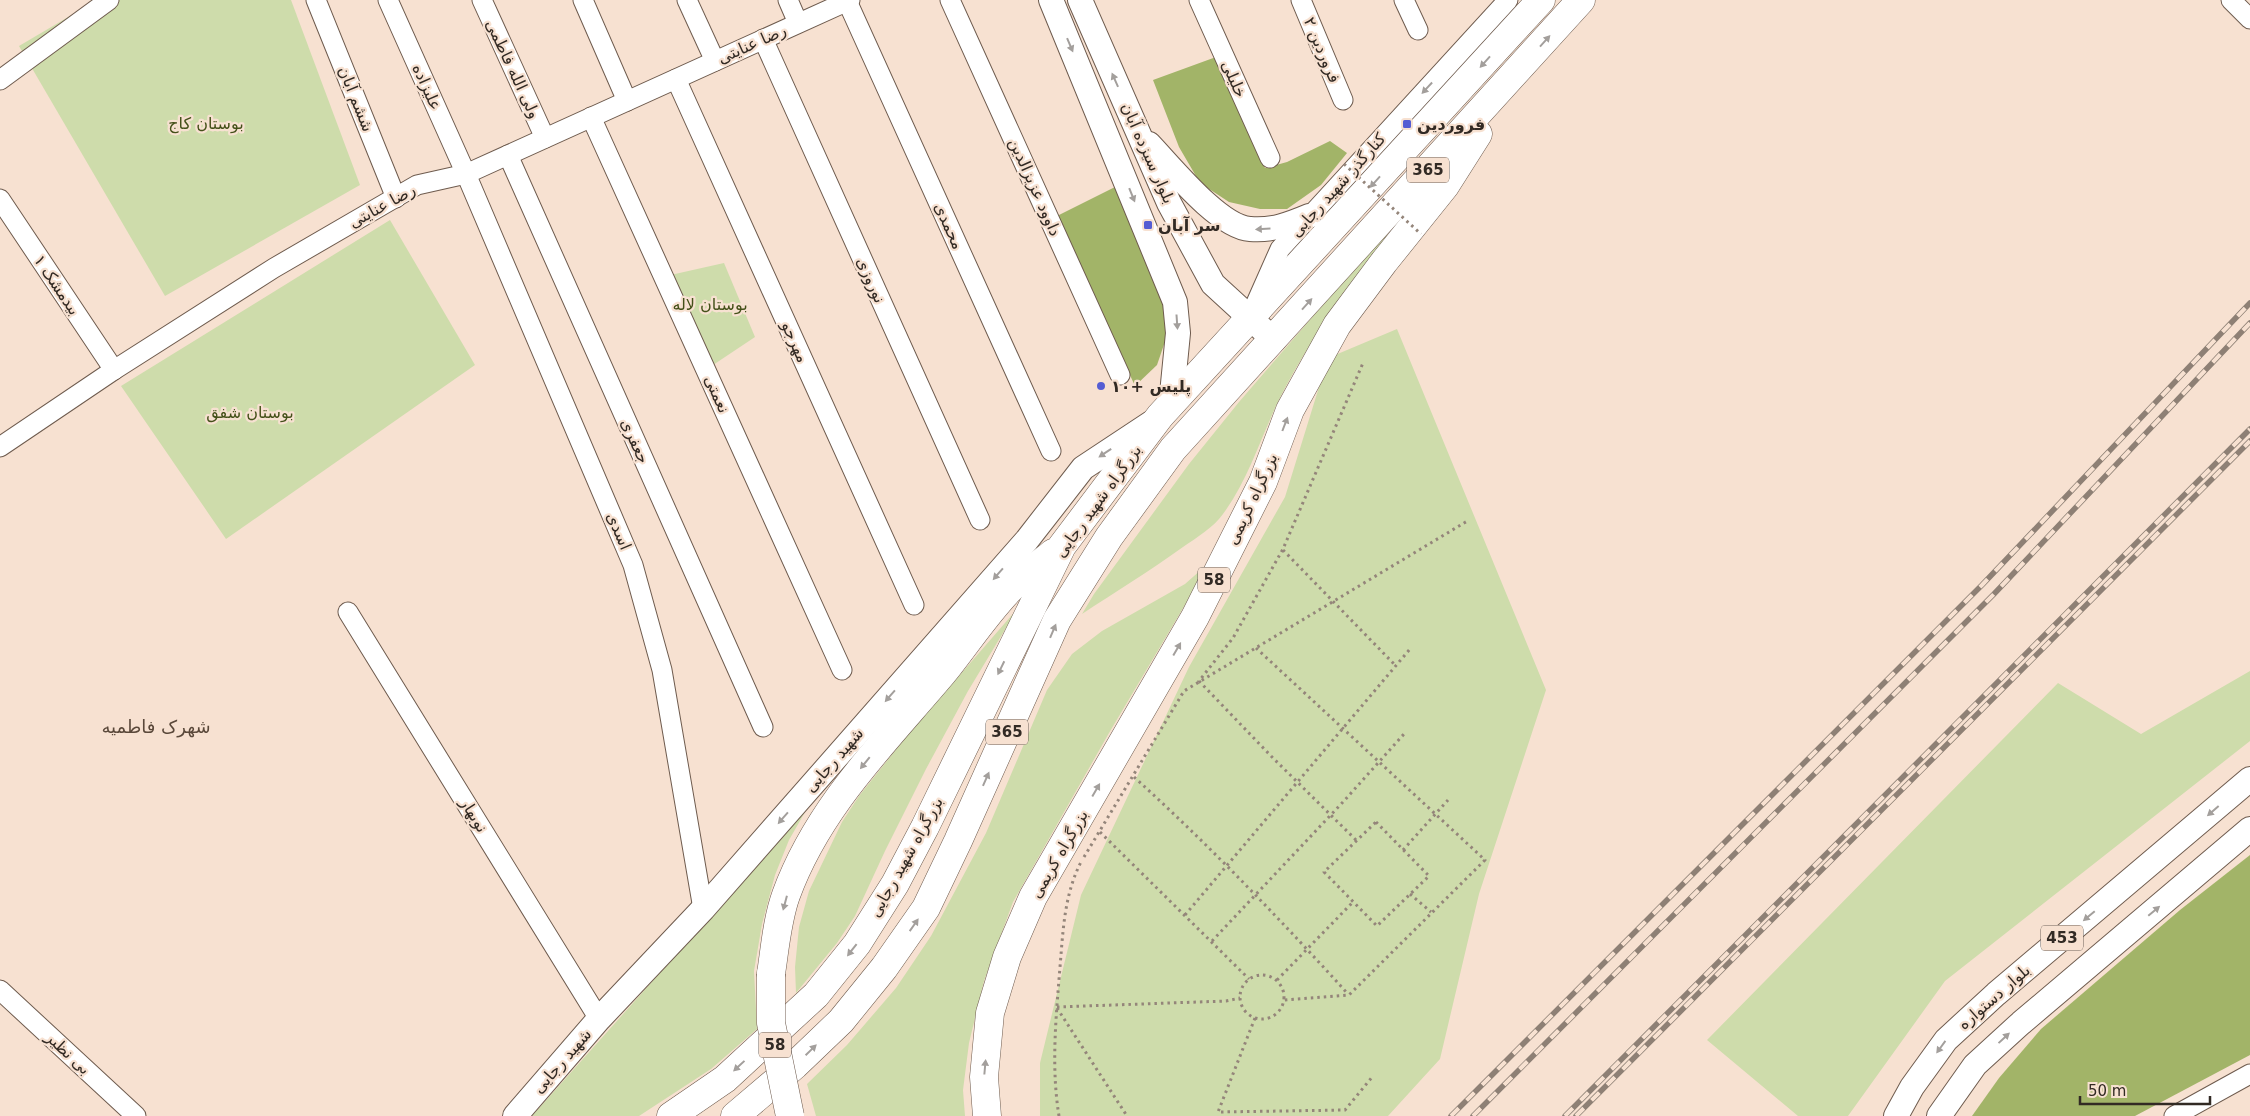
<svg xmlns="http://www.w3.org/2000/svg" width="2250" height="1116" viewBox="0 0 2250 1116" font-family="'DejaVu Sans','Noto Naskh Arabic',sans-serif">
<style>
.green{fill:#cedcab}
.forest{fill:#a2b468}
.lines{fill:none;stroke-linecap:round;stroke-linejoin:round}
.minor-casing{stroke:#6e5b4e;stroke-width:21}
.major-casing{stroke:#6e5b4e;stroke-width:26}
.highway-casing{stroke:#6e5b4e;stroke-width:29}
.path{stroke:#94857a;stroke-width:3;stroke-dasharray:2.5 4;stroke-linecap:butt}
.minor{stroke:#fff;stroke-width:19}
.major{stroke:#fff;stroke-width:24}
.highway{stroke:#fff;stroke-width:28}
.rail-casing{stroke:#8e8075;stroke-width:5.5}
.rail{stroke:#f7e1d1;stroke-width:4;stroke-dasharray:11;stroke-linecap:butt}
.highway-bridge-casing{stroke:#6e5b4e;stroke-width:29;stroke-linecap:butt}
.path-bridge{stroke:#94857a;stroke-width:3;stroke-dasharray:2.5 4;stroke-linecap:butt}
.highway-bridge{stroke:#fff;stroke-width:28}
.oneway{fill:#a39f9c}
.poi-dot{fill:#555dd3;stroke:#f7e1d1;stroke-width:2}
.labels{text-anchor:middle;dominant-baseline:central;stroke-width:4.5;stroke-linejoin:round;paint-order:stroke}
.shield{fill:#f7e1d1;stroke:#6d6158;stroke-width:1}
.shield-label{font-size:15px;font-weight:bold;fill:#322a24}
.street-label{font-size:16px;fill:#322a24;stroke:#f7e1d1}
.park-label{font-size:16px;fill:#445019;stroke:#f7e1d1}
.poi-label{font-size:16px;font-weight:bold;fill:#322a24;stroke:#f7e1d1;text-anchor:start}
.neighbourhood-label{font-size:18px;fill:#5a483a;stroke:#f7e1d1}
</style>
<rect width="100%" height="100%" fill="#f7e1d1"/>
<g class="green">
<polygon points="97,0 291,0 360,185 165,296 19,46"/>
<polygon points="390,220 475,365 226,539 121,386"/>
<path d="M1385 233 1391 237C1351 285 1314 333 1285 388 1263 429 1251 476 1223 514 1214 527 1196 538 1183 547 1150 571 1115 592 1082 614L1094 594 1189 464 1239 402Z"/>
<polygon points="724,263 755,337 707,369 666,276"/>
<polygon points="1397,329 1546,690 1479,894 1440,1059 1388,1116 1040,1116 1040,1063 1081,895 1189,667 1285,497 1328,358"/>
<polygon points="1211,561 1109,733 1013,902 984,981 969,1043 963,1090 965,1116 816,1116 807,1084 847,1045 896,988 931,936 986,833 1047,690 1072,654 1102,631 1185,584"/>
<polygon points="1018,608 968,691 926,769 885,851 855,916 837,943 796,993 795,967 799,927 809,891 842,822 859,796 906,737"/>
<polygon points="2250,671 2250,741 1945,981 1848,1116 1798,1116 1707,1040 2058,683 2141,734"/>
<polygon points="816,793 789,840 775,875 762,924 754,971 757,1029 711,1069 639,1116 532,1116 717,909"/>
</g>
<g class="forest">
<polygon points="1216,57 1265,168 1287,162 1330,141 1347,153 1321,185 1287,209 1260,209 1229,202 1200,183 1179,147 1153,80"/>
<polygon points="1117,186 1162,288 1171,324 1157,365 1135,386 1057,216"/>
<polygon points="2250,855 2250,1055 2135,1116 1972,1116 1999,1078 2041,1029 2180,910"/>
</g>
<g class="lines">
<defs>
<g id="minor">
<polyline points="316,0 396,198"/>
<polyline points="388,0 466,174 633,565 662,670 703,909"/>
<polyline points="482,0 545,138"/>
<polyline points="583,0 627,101"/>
<polyline points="687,0 715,61"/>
<polyline points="788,0 798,23"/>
<polyline points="950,0 1120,375"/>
<polyline points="1199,0 1270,158"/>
<polyline points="1301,0 1343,100"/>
<polyline points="1404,0 1418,30"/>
<polyline points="2231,0 2250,19"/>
<polyline points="847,1 1051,451"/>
<polyline points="763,39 980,520"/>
<polyline points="676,79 914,605"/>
<polyline points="0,80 109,0"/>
<polyline points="591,117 842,670"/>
<polyline points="508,155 763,727"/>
<polyline points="0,199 114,370"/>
<polyline points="1256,303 1280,249 1508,0"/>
<polyline points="0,447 114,370 274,268 417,185 466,174 850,0"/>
<polyline points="348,612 599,1019"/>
<polyline points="0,990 136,1116"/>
<polyline points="2174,1116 2250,1074"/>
</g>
<g id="major">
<polyline points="1051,0 1175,302 1178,333 1171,404"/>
<polyline points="1080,0 1169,203 1213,284 1274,340"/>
<path d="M1149 144C1171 167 1219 227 1250 229 1272 231 1290 224 1309 216"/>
<polyline points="515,1116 599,1019 703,909 1027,540 1083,468 1151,423"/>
<polyline points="1896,1116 1912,1087 1946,1040 1996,994 2250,779"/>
<polyline points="1939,1116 1975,1065 2021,1023 2250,829"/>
</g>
<g id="highway">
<path d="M771 974C775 948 777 920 786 895 818 807 884 743 943 673 965 646 987 612 1012 587 1024 575 1039 565 1053 553"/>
<polyline points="671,1116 725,1079 778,1030 816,995 857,944 895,884 925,827 1062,546 1160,416 1541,0"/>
<polyline points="735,1116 795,1065 841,1021 884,968 926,908 958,841 1057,620 1109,537 1173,449 1581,0"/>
<polyline points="987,1116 984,1077 990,1013 1007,957 1033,897 1195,617 1263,482 1290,410 1337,325 1384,262 1445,186 1478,134"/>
</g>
</defs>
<use href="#minor" class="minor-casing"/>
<use href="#major" class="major-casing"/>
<use href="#highway" class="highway-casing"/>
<g class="path">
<polyline points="1283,550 1396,666"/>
<polyline points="1256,648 1485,860 1349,995 1284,1000"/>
<path d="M1134 777C1209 845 1280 919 1348 994"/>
<polygon points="1376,822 1429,876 1377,926 1324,872"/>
<polyline points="1100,832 1249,979"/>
<polyline points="1356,840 1271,756 1199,681 1233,638 1283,549 1363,363"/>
<polyline points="1403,850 1448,800"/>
<polyline points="1084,857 1184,691 1469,520"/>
<polyline points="1410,894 1431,912"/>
<polyline points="1185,915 1410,649"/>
<polyline points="1212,941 1343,802 1404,734"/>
<circle cx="1262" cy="997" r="22"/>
<polyline points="1277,980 1353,902"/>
<polyline points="1057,1007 1226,1001 1240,998"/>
<polyline points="1057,1008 1127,1116"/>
<polyline points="1255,1018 1218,1112 1345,1110 1373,1076"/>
<path d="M1059 1116C1051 1067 1056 1017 1060 967 1063 932 1064 895 1081 862"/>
</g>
<use href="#minor" class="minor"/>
<use href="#major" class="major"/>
<use href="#highway" class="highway"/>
<defs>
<g id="rail">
<polyline points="1451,1116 1982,585 2250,303"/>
<polyline points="1473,1116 1994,594 2250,323"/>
<polyline points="1565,1116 2250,429"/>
<polyline points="1576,1116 2250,441"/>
</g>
</defs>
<use href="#rail" class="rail-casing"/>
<use href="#rail" class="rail"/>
<defs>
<polyline id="highway-bridge" points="771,974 771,1023 790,1116"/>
</defs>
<use href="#highway-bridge" class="highway-bridge-casing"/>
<polyline class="path-bridge" points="1344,164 1421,234"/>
<use href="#highway-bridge" class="highway-bridge"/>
</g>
<defs><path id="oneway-solid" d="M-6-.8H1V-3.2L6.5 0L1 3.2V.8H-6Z" transform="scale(1.25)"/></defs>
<g class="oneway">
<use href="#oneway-solid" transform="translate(1545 41) rotate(-48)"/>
<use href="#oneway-solid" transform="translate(1070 45) rotate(67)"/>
<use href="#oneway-solid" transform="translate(1485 62) rotate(132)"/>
<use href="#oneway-solid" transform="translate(1115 80) rotate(-114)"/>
<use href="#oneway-solid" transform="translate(1427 88) rotate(133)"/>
<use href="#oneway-solid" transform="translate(1375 182) rotate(132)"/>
<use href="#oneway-solid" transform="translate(1132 195) rotate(68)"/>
<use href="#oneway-solid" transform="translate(1263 229) rotate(177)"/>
<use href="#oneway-solid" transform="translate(1307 304) rotate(-48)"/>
<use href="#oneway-solid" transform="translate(1177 322) rotate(86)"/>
<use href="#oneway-solid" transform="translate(1285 424) rotate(-69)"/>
<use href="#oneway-solid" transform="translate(1105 453) rotate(146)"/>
<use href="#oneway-solid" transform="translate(998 574) rotate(131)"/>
<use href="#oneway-solid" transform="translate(1053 631) rotate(-67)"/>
<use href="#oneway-solid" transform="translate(1177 649) rotate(-60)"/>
<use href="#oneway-solid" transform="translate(1001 668) rotate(116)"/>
<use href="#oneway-solid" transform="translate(890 696) rotate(131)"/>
<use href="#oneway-solid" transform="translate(865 763) rotate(129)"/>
<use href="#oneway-solid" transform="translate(986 779) rotate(-66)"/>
<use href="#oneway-solid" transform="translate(1096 790) rotate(-60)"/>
<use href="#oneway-solid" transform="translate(2213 811) rotate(139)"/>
<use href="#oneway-solid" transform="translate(783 818) rotate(131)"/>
<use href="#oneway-solid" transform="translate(785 903) rotate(105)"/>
<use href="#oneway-solid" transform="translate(2154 911) rotate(-40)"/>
<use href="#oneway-solid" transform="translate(2089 916) rotate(140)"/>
<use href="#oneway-solid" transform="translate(914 925) rotate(-55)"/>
<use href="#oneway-solid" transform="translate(852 950) rotate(128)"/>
<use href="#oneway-solid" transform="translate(2004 1038) rotate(-43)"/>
<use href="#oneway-solid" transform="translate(1941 1047) rotate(126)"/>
<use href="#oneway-solid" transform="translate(811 1050) rotate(-44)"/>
<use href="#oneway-solid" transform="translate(739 1066) rotate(137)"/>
<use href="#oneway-solid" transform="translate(985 1067) rotate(-85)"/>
</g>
<g class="poi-dot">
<rect x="1402" y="119" width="10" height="10" rx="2.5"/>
<rect x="1143" y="220" width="10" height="10" rx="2.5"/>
<circle cx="1101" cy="386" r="5"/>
</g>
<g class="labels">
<g class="shield">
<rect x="1407" y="157.5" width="42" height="25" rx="4"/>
<rect x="1198" y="567.5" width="32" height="25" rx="4"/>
<rect x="986" y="719.5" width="42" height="25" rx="4"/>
<rect x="2041" y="925.5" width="42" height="25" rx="4"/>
<rect x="759" y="1032.5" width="32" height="25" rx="4"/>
</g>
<g class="shield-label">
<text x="1428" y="170">365</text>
<text x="1214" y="580">58</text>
<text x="1007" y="732">365</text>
<text x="2062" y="938">453</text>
<text x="775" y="1045">58</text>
</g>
<g class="street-label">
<text transform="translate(752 44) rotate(-24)">رضا عنایتی</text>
<text transform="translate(1322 50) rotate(67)">فروردین ۲</text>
<text transform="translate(513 69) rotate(65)">ولی الله فاطمی</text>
<text transform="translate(1234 79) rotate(66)">خلیلی</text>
<text transform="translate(427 87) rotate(66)">علیزاده</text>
<text transform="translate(356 99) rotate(68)">ششم آبان</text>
<text transform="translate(1148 153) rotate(66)">بلوار سیزده آبان</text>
<text transform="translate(1338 185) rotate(-48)">کنارگذر شهید رجایی</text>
<text transform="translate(1035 187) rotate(66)">داوود عزیزالدین</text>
<text transform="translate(382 206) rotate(-29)">رضا عنایتی</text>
<text transform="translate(949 226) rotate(66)">محمدی</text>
<text transform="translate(871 280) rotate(66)">نوروزی</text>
<text transform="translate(57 285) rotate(56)">بیدمشک ۱</text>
<text transform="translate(795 342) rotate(66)">مهرجو</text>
<text transform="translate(717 394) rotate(66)">نعمتی</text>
<text transform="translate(635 441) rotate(66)">جعفری</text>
<text transform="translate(1252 499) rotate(-65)">بزرگراه کریمی</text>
<text transform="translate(1098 501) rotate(-54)">بزرگراه شهید رجایی</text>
<text transform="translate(619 531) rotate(67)">اسدی</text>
<text transform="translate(834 760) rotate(-49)">شهید رجایی</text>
<text transform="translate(474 815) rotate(58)">نوبهار</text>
<text transform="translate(1059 854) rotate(-60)">بزرگراه کریمی</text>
<text transform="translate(906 857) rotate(-61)">بزرگراه شهید رجایی</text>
<text transform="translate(1994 997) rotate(-41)">بلوار دستواره</text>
<text transform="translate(68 1053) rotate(43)">بی نظیر</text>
<text transform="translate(562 1061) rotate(-49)">شهید رجایی</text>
</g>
<g class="park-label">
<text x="206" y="123">بوستان کاج</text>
<text x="710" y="304">بوستان لاله</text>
<text x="250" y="412">بوستان شفق</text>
</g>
<g class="poi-label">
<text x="1417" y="124">فروردین</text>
<text x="1158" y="225">سر آبان</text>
<text x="1111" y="386">پلیس +۱۰</text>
</g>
<g class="neighbourhood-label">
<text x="156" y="726">شهرک فاطمیه</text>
</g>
</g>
<path d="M2080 1096v8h130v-8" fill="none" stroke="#322a24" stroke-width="2.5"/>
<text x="2088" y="1096" font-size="15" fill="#322a24" stroke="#f7e1d1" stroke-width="4" paint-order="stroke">50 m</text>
</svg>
